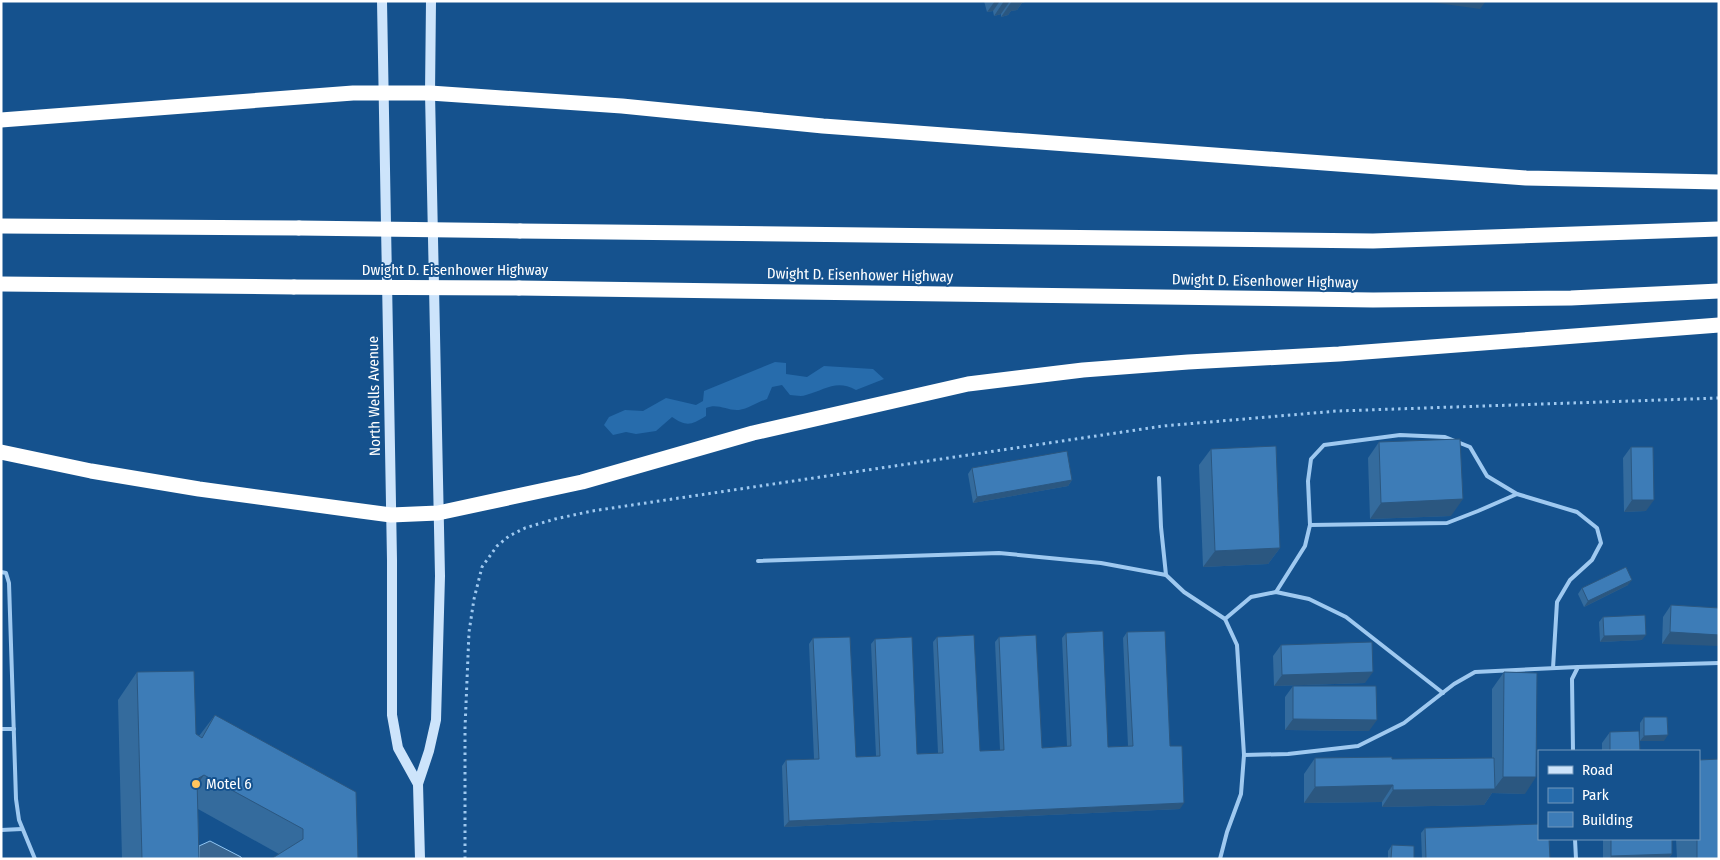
<svg xmlns="http://www.w3.org/2000/svg" width="1720" height="860" viewBox="0 0 1720 860" font-family="'Fira Sans Condensed',sans-serif">
<style>
.green{fill:#276cac}
.water{fill:#396691;stroke:#91c6f3}
.lines{fill:none;stroke-linecap:round;stroke-linejoin:round}
.path{stroke:#9fc9f0;stroke-width:3;stroke-dasharray:2.5 4;stroke-linecap:butt}
.lane{stroke:#9fc9f0;stroke-width:4}
.secondary{stroke:#cde4fb;stroke-width:10}
.highway{stroke:#fff;stroke-width:15}
.highway-bridge{stroke:#fff;stroke-width:15}
.wall{fill:#346b9d}
.shaded-wall{fill:#2b5780}
.building{fill:#3d7cb7;stroke:#2b5780}
.poi-dot{fill:#ffc55e;stroke:#15528e;stroke-width:2}
.labels{text-anchor:middle;dominant-baseline:central;stroke-width:4;stroke-linejoin:round;paint-order:stroke}
.street-label{font-size:15px;fill:#fff;stroke:#15528e}
.poi-label{font-size:15px;fill:#fff;stroke:#15528e;text-anchor:start}
</style>
<rect width="100%" height="100%" fill="#15528e"/>
<path class="green" d="M775 362 786 363V374L807 377 824 366 873 369 884 379 856 390C836 379 825 390 806 395 801 397 795 395 790 395L782 385 772 387 767 399C758 402 748 409 739 410 727 411 718 403 706 408V416C691 425 687 427 672 417L656 431 636 434 626 432 613 435 604 425 609 417 625 410 643 411 666 398 696 405 703 401 704 391Z"/>
<polygon class="water" points="210,841 241,857 242,859 199,859 199,846"/>
<g class="lines">
<polyline class="path" points="465,859 465,728 469,632 474,599 482,567 497,546 509,536 525,528 555,519 592,511 1163,426 1337,411 1719,398"/>
<g class="lane">
<polyline points="1159,478 1161,527 1166,575 1184,592 1225,619 1237,645 1244,755 1241,794 1227,832 1220,859"/>
<polyline points="1310,525 1447,523 1478,511 1517,494"/>
<polyline points="758,561 999,553 1101,563 1166,575"/>
<polyline points="1,572 6,573 9,583 16,799 19,820 35,859"/>
<polyline points="1276,592 1305,546 1310,525 1308,481 1311,459 1324,445 1400,435 1445,437 1470,447 1487,476 1517,494 1577,512 1597,528 1601,543 1592,560 1570,580 1557,602 1553,668"/>
<polyline points="1225,619 1251,597 1276,592 1309,599 1346,617 1443,693"/>
<polyline points="1,729 14,729"/>
<polyline points="1573,751 1572,679 1578,667 1719,663"/>
<polyline points="1244,755 1288,754 1358,746 1404,723 1454,684 1475,672 1578,667"/>
<polyline points="1,830 22,829"/>
<polyline points="1575,839 1576,859"/>
</g>
<g class="secondary">
<polyline points="382,1 392,560 392,715 398,748 418,784"/>
<polyline points="420,859 418,784 429,751 436,720 440,576 430,93 431,1"/>
</g>
<g class="highway">
<polyline points="1,120 353,93 430,93 622,106 823,126 1526,178 1719,182"/>
<polyline points="1,226 299,228"/>
<polyline points="520,231 1373,241 1719,229"/>
<polyline points="1,284 294,287"/>
<polyline points="519,288 1373,300 1571,298 1719,291"/>
<polyline points="1,452 91,471 199,489 361,511 391,515 438,513 582,482 753,433 968,384 1083,370 1188,362 1339,354 1719,325"/>
</g>
<g class="highway-bridge">
<polyline points="299,228 520,231"/>
<polyline points="294,287 519,288"/>
</g>
</g>
<g class="wall">
<polygon points="984,1 1028,1 1022,3 1017,10 1011,11 1008,15 1001,17 1001,14 994,16 993,11 987,12"/>
<polygon points="1379,442 1451,516 1370,519 1368,458"/>
<polygon points="1631,447 1646,511 1624,512 1623,458"/>
<polygon points="1211,449 1280,548 1268,564 1203,567 1199,465"/>
<polygon points="972,468 1072,480 1068,486 973,503 968,474"/>
<polygon points="1628,585 1584,607 1578,594 1582,588"/>
<polygon points="1671,605 1719,608 1662,644 1663,617"/>
<polygon points="1603,617 1642,640 1600,642 1599,622"/>
<polygon points="1127,632 1170,746 1180,809 784,827 782,766 786,760 814,759 809,644 813,638 856,757 876,756 871,644 875,639 917,754 938,753 933,642 937,637 980,751 1000,750 995,642 999,637 1042,748 1067,746 1062,638 1066,633 1108,747 1128,746 1123,638"/>
<polygon points="1281,645 1365,683 1274,686 1273,656"/>
<polygon points="137,672 196,734 199,736 215,715 358,859 279,854 198,809 199,859 122,859 118,700"/>
<polygon points="1504,672 1525,794 1492,793 1484,805 1382,807 1382,802 1304,803 1304,774 1315,758 1392,759 1492,758 1492,689"/>
<polygon points="1293,686 1369,731 1285,730 1285,697"/>
<polygon points="1644,717 1664,741 1640,741 1640,723"/>
<polygon points="1610,732 1640,751 1602,751 1602,743"/>
<polygon points="1425,828 1550,859 1422,859 1421,833"/>
<polygon points="1603,839 1672,839 1672,854 1668,859 1603,859"/>
<polygon points="1676,839 1699,839 1719,859 1677,859"/>
<polygon points="1392,845 1414,859 1388,859 1388,851"/>
</g>
<g class="shaded-wall">
<polygon points="995,1 1000,1 993,11 987,12"/>
<polygon points="1004,1 1010,1 1001,14 994,16"/>
<polygon points="1012,1 1028,1 1022,3 1017,10 1011,11 1008,15 1001,17"/>
<polygon points="1423,1 1486,1 1480,9"/>
<polygon points="1072,480 1068,486 973,503 977,497"/>
<polygon points="1463,499 1451,516 1370,519 1381,503"/>
<polygon points="1632,500 1654,500 1646,511 1624,512"/>
<polygon points="1280,548 1268,564 1203,567 1215,551"/>
<polygon points="1632,580 1628,585 1584,607 1588,601"/>
<polygon points="1670,632 1719,635 1719,646 1662,644"/>
<polygon points="1646,635 1642,640 1600,642 1604,636"/>
<polygon points="1373,672 1365,683 1274,686 1282,675"/>
<polygon points="1293,719 1377,720 1369,731 1285,730"/>
<polygon points="1668,735 1664,741 1640,741 1644,736"/>
<polygon points="204,775 185,802 197,779"/>
<polygon points="1503,777 1536,777 1525,794 1492,793 1484,805 1382,807 1393,790 1494,789"/>
<polygon points="1393,785 1382,802 1304,803 1315,787"/>
<polygon points="1184,803 1180,809 784,827 789,821"/>
<polygon points="1672,854 1668,859 1609,859 1611,856"/>
</g>
<g class="building">
<polygon points="1460,439 1463,499 1381,503 1379,442"/>
<polygon points="1276,446 1280,548 1215,551 1211,449"/>
<polygon points="1631,447 1653,447 1654,500 1632,500"/>
<polygon points="1067,451 1072,480 977,497 972,468"/>
<polygon points="1626,567 1632,580 1588,601 1582,588"/>
<polygon points="1671,605 1719,608 1719,635 1670,632"/>
<polygon points="1645,615 1646,635 1604,636 1603,617"/>
<polygon points="1103,631 1108,747 1133,746 1127,632 1165,631 1170,746 1182,746 1184,803 789,821 786,760 819,759 813,638 850,637 856,757 880,756 875,639 912,637 917,754 943,753 937,637 974,635 980,751 1004,750 999,637 1036,635 1042,748 1071,746 1066,633"/>
<polygon points="1372,642 1373,672 1282,675 1281,645"/>
<polygon points="194,671 196,734 202,738 215,715 356,792 358,859 271,859 303,839 303,829 204,775 197,779 199,859 142,859 137,672"/>
<polygon points="1504,672 1537,673 1536,777 1503,777"/>
<polygon points="1293,686 1376,686 1377,720 1293,719"/>
<polygon points="1644,717 1667,717 1668,735 1644,736"/>
<polygon points="1639,731 1640,751 1610,751 1610,732"/>
<polygon points="1392,757 1392,759 1494,758 1495,789 1393,790 1393,785 1315,787 1315,758"/>
<polygon points="1719,759 1719,859 1697,859 1697,839 1699,839 1699,760"/>
<polygon points="1539,824 1539,839 1549,839 1550,859 1426,859 1425,828"/>
<polygon points="1611,839 1672,839 1672,854 1611,856"/>
<polygon points="1392,845 1414,846 1414,859 1391,859"/>
</g>
<circle class="poi-dot" cx="196" cy="784" r="5"/>
<g class="labels">
<g class="street-label">
<text x="455" y="270">Dwight D. Eisenhower Highway</text>
<text transform="translate(860 275) rotate(1)">Dwight D. Eisenhower Highway</text>
<text transform="translate(1265 281) rotate(1)">Dwight D. Eisenhower Highway</text>
<text transform="translate(374 396) rotate(-91)">North Wells Avenue</text>
</g>
<g class="poi-label">
<text x="206" y="784">Motel 6</text>
</g>
</g>
<rect width="1720" height="860" fill="none" stroke="#ffffff" stroke-width="5"/>
<rect x="1538" y="750" width="162" height="90" fill="#15528e" stroke="#7397bb"/>
<rect x="1548" y="766" width="25" height="8" fill="#cde4fb" stroke="#7397bb"/>
<text x="1582" y="775" font-size="15" fill="#ffffff">Road</text>
<rect x="1548" y="788" width="25" height="15" fill="#276cac" stroke="#7397bb"/>
<text x="1582" y="800" font-size="15" fill="#ffffff">Park</text>
<rect x="1548" y="812" width="25" height="15" fill="#3d7cb7" stroke="#7397bb"/>
<text x="1582" y="825" font-size="15" fill="#ffffff">Building</text>
</svg>
